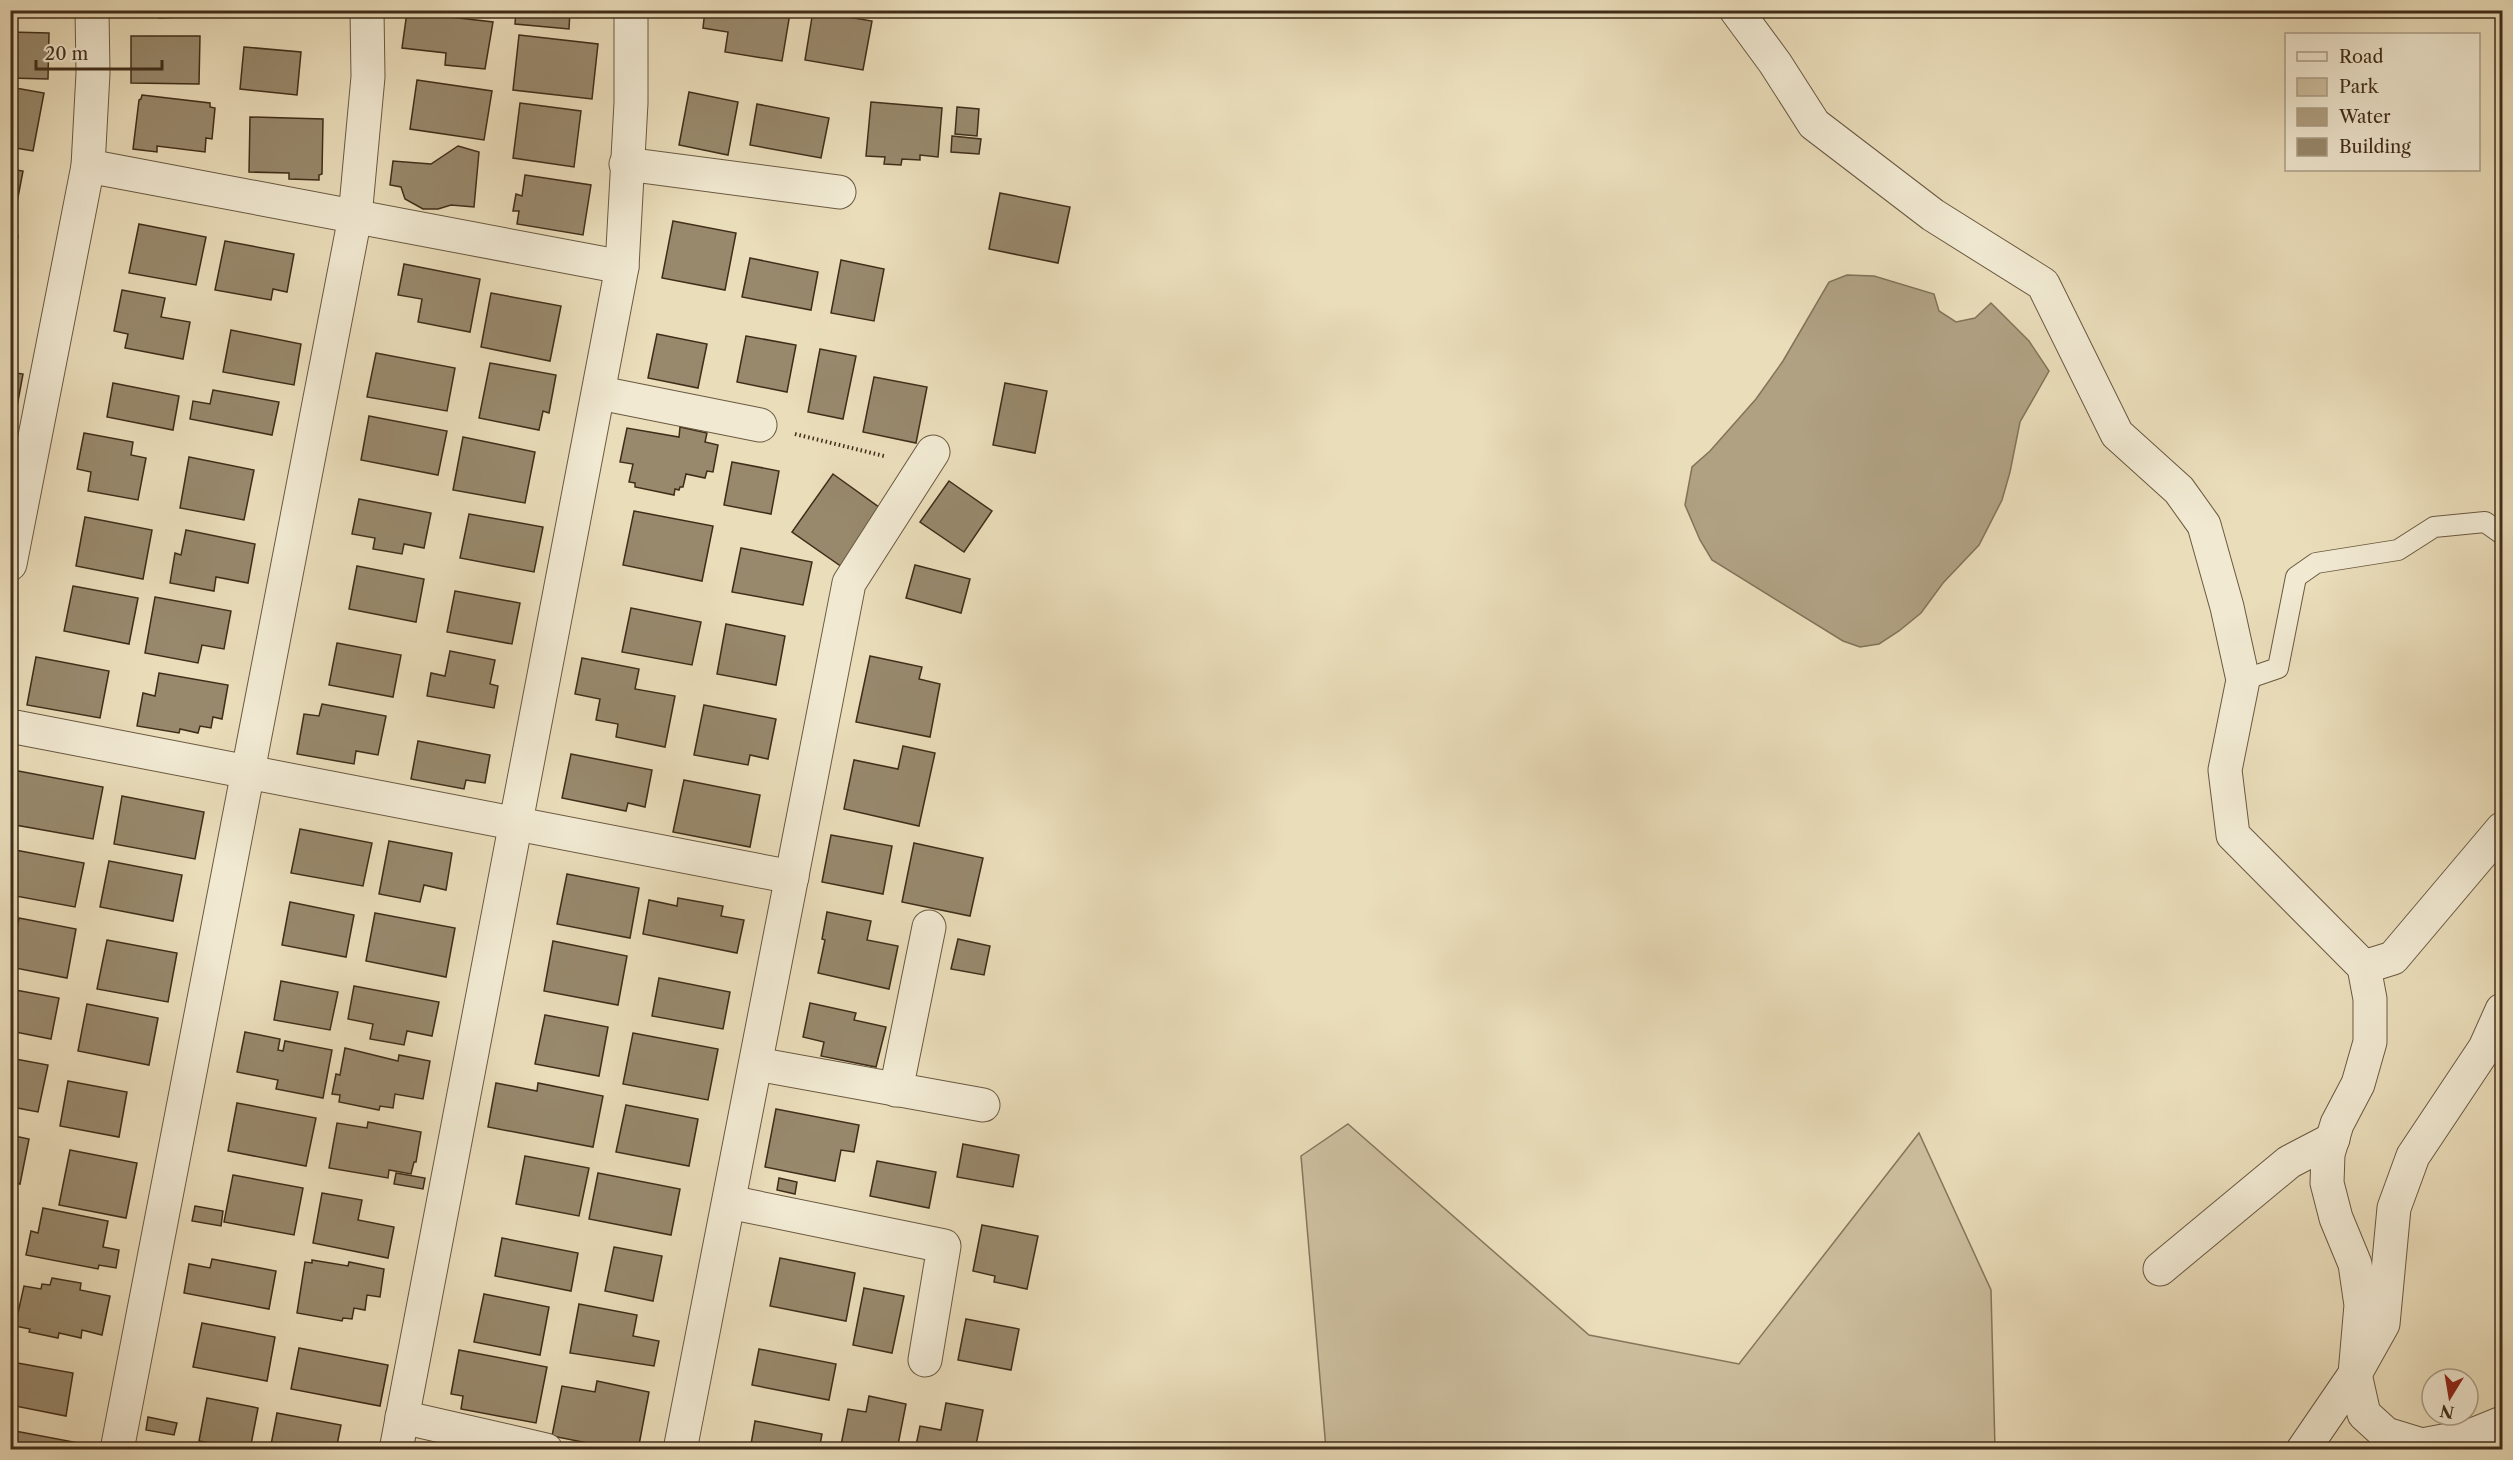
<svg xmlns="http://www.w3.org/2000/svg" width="2513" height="1460" viewBox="0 0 2513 1460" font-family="'Libre Caslon Text',serif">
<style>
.green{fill:#cdbf9f;stroke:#86765c;stroke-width:1.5}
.water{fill:#b0a183;stroke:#837359;stroke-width:1.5}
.building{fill:#98896d;stroke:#402d19;stroke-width:1.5}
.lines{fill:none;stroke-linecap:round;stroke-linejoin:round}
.service-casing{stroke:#6a5941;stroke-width:22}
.minor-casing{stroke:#6a5941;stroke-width:35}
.tertiary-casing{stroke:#6a5941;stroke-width:35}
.path{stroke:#402d19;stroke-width:4;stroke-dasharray:1.5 3;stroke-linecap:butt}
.service{stroke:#f1e9d2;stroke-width:20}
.minor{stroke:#f1e9d2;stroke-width:33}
.tertiary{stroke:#f1e9d2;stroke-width:33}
</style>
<rect width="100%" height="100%" fill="#eaddba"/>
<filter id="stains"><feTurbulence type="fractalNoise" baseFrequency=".00333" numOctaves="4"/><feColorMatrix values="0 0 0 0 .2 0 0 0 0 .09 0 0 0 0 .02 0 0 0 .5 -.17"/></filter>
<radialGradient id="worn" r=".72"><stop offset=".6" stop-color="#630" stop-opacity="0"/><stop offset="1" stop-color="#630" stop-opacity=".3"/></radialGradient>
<polygon class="green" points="1348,1124 1589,1335 1739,1364 1919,1133 1991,1290 1995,1449 1326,1449 1301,1156"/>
<polygon class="water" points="1847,275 1874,276 1934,294 1939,311 1956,322 1975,318 1991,303 2029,341 2049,371 2020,422 2010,472 2002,500 1979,545 1943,583 1921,613 1899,631 1879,644 1860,647 1843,641 1712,560 1700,540 1685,505 1692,467 1710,451 1756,399 1783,361 1829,282"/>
<g class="building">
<polygon points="158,10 219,10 219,15 159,18"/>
<polygon points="245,10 312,10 311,15"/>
<polygon points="516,10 570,10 569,29 515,24"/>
<polygon points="705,10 777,10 790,13 782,61 725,52 728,32 703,28"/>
<polygon points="813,11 872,21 863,70 805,60"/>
<polygon points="407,12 493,22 485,69 445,65 446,53 402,48"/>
<polygon points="10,32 49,33 48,79 10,78"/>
<polygon points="519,35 598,44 592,99 513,90"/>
<polygon points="131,36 200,36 199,84 131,83"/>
<polygon points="244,47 301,52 297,95 240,89"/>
<polygon points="417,80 492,91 484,140 410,129"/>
<polygon points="10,87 44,93 33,151 10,147"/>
<polygon points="689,92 738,102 728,155 679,145"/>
<polygon points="142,95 210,103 210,107 215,108 212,139 206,138 205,152 157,146 157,152 133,149 139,100 141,99"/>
<polygon points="871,102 942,108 938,157 920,155 920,160 902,159 901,165 884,164 885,157 866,156"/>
<polygon points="520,103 581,111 574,167 513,158"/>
<polygon points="757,104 829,118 821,158 750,145"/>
<polygon points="957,107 979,109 977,136 955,134"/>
<polygon points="250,117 323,119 322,174 319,175 319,180 289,179 289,173 249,172"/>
<polygon points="952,136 981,139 979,154 951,152"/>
<polygon points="458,146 479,152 474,207 451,205 438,209 423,209 405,199 401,187 390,185 393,161 431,164"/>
<polygon points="10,169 23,171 14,218 10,218"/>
<polygon points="525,175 591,185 583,235 517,224 519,211 513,211 516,194 522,196"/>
<polygon points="1000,193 1070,207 1058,263 989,249"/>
<polygon points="673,221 736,233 725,290 662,278"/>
<polygon points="139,224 206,237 196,285 129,273"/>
<polygon points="10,234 18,236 10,273"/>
<polygon points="225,241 294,254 287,292 273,289 271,300 215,290"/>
<polygon points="750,258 818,272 811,310 742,297"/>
<polygon points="841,260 884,269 874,321 831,313"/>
<polygon points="404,264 480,279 470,332 418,322 422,299 398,295"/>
<polygon points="122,290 165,298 161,317 190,322 183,359 125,348 128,334 114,331"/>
<polygon points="491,293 561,306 550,361 481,347"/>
<polygon points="231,330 301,344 294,385 223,372"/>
<polygon points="657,334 707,344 698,388 648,378"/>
<polygon points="746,336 796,345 787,392 737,382"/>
<polygon points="820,349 856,356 843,419 808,412"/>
<polygon points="376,353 455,368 447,411 367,397"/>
<polygon points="490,363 556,375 549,413 543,411 539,430 479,418"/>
<polygon points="10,372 23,374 16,412 10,410"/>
<polygon points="874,377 927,387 916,443 863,432"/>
<polygon points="113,383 179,396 173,430 107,417"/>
<polygon points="1005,383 1047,391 1035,453 993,445"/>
<polygon points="213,390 279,402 272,435 190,419 193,401 210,404"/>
<polygon points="369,416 447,431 438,475 361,460"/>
<polygon points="680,427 707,433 705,442 718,445 713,472 707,471 705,478 686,474 683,487 680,487 679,490 675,489 674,495 635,487 635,483 629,482 633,464 620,462 627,428 679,437"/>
<polygon points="84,433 133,442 131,455 146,458 138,500 88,491 91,472 77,469"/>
<polygon points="463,437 535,452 525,503 453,490"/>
<polygon points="189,457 254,470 244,520 180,508"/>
<polygon points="732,462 779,471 771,514 724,505"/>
<polygon points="833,474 883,510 842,567 792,532"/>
<polygon points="949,481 992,511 964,552 920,522"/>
<polygon points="359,499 431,513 424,548 404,544 402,554 373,549 375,538 352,534"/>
<polygon points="634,511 713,526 702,581 623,565"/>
<polygon points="469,514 543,527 534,572 460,558"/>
<polygon points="85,517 152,530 143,579 76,566"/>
<polygon points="186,530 255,544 248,583 216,577 214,591 170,583 175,553 181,555"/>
<polygon points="741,548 812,562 803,605 732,592"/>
<polygon points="915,565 970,579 961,613 906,598"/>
<polygon points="357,566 424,579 416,622 349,609"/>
<polygon points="73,586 138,598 129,644 64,631"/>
<polygon points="455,591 520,603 512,644 447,632"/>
<polygon points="155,597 231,611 224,649 202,645 198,663 145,653"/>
<polygon points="631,608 701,622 692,665 622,652"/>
<polygon points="726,624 785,636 776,685 717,674"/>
<polygon points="337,643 401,655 393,697 329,685"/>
<polygon points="450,651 495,660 490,684 498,686 494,708 427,696 431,673 445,676"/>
<polygon points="870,656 922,667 919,679 940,684 930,737 856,722"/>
<polygon points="36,657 109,671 100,718 27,705"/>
<polygon points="582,658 639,669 635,689 675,696 665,747 616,737 618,724 596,720 600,699 575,694"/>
<polygon points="159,673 228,685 222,719 213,717 211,728 200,726 198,733 180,729 179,733 137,726 143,693 155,696"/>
<polygon points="322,704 386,716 378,755 356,751 354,764 297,754 304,714 319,716"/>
<polygon points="704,705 776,719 768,759 750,755 748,765 694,755"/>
<polygon points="418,741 490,755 485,783 466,780 464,789 411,779"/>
<polygon points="903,746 935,753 919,826 844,809 854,760 898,769"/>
<polygon points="571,754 652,770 645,807 628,803 626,811 562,798"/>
<polygon points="13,770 103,787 93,839 10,824 10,784"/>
<polygon points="684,780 760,795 750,847 673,832"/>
<polygon points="122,796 204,812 195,859 114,844"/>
<polygon points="300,829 372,843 363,886 291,873"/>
<polygon points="831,835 892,846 883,894 822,882"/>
<polygon points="389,841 452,853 446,890 424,885 420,902 379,894"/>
<polygon points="914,843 983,858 970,916 902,902"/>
<polygon points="10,849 84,863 75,907 10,895"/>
<polygon points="109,861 182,875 173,921 100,907"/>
<polygon points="567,874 639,888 630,938 557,924"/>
<polygon points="678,898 723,906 721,916 744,920 737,953 643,934 649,900 677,906"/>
<polygon points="290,902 354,915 346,957 282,945"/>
<polygon points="827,912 871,921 867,940 898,946 889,989 818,973 825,940 822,939"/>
<polygon points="375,913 455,928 446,977 366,961"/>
<polygon points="19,918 76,929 67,978 10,967"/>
<polygon points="958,939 990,946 984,975 951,969"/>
<polygon points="107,940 177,953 168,1002 97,989"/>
<polygon points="553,941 627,956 618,1005 544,991"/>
<polygon points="659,978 730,992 723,1029 652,1016"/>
<polygon points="281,981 338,992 330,1030 274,1020"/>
<polygon points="354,986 439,1002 432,1036 407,1031 404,1045 370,1039 373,1024 348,1019"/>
<polygon points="10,989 59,998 51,1039 10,1031"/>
<polygon points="810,1003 856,1013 854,1020 886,1027 876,1067 821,1056 824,1042 803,1037"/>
<polygon points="87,1004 158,1018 149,1065 78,1051"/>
<polygon points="545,1015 608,1027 599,1076 535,1064"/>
<polygon points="245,1032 280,1039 278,1050 283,1051 285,1041 332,1050 323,1098 276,1089 278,1080 237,1072"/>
<polygon points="633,1033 718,1049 708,1100 623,1084"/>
<polygon points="345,1048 398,1061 399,1055 430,1061 423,1099 395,1094 393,1108 380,1106 379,1110 339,1102 340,1095 332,1094 336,1074 340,1075"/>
<polygon points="10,1058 48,1065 38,1112 17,1108 15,1118 10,1117"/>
<polygon points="68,1081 127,1092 119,1137 60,1126"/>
<polygon points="496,1083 537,1091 538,1083 603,1096 593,1147 488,1127"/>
<polygon points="237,1103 316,1118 306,1166 228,1151"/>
<polygon points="626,1105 698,1119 689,1166 616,1152"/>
<polygon points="776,1109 859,1125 854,1152 841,1150 835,1181 765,1167"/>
<polygon points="368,1122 421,1132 416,1162 414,1162 411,1174 389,1170 388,1178 329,1168 337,1123 367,1128"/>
<polygon points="10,1135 29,1139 20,1184 10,1182"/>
<polygon points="963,1144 1019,1155 1013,1187 957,1177"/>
<polygon points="70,1150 137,1163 126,1218 59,1205"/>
<polygon points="525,1156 589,1168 579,1216 516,1204"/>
<polygon points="877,1161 936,1172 929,1208 870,1196"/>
<polygon points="396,1173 425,1178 423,1189 394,1184"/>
<polygon points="598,1173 680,1189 671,1235 589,1219"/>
<polygon points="233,1175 303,1188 294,1235 224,1222"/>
<polygon points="779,1178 797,1182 795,1194 777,1190"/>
<polygon points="322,1193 362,1200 358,1220 394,1227 388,1258 313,1243"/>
<polygon points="195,1206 223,1211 221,1226 192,1221"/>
<polygon points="43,1208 108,1221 103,1247 119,1250 116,1268 99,1265 98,1269 26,1255 31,1231 38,1233"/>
<polygon points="982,1225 1038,1236 1027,1289 994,1282 995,1276 973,1271"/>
<polygon points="502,1238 578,1253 571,1291 495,1276"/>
<polygon points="614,1247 662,1256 653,1301 605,1291"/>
<polygon points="780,1258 855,1273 846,1321 770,1306"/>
<polygon points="212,1259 276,1271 269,1309 184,1293 189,1264 210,1268"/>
<polygon points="312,1260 348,1266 349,1262 384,1269 380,1297 367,1295 365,1310 354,1308 352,1319 343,1318 342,1321 297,1313 305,1262 312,1263"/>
<polygon points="52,1278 81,1283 80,1290 110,1296 102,1335 82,1330 81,1338 59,1333 58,1338 29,1332 30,1329 15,1326 24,1286 41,1289 42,1284 50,1285"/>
<polygon points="864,1288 904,1296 892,1353 853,1345"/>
<polygon points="484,1294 549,1307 540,1355 474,1342"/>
<polygon points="579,1304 637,1315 633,1336 659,1341 654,1366 570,1353"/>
<polygon points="966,1319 1019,1329 1011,1370 958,1360"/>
<polygon points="202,1323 275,1337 267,1381 193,1367"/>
<polygon points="299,1348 388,1365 380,1406 291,1389"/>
<polygon points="759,1349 836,1364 829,1400 752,1385"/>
<polygon points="459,1350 547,1367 536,1423 461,1409 463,1396 451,1394"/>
<polygon points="12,1362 73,1373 66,1416 10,1405"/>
<polygon points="597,1381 649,1392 638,1450 623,1450 552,1436 562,1386 595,1392"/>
<polygon points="869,1396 906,1404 897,1450 862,1450 841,1445 848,1409 866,1412"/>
<polygon points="207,1398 258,1408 250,1450 199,1441"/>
<polygon points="946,1403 983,1410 975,1450 915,1450 920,1426 941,1430"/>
<polygon points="277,1413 341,1425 336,1450 270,1450"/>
<polygon points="148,1417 177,1423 174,1435 146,1430"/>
<polygon points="755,1421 822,1434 819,1450 750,1450"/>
<polygon points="15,1431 79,1443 78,1450 11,1450"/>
</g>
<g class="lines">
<defs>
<polyline id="service" points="2243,680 2278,668 2296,577 2316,563 2398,550 2434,527 2485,522 2502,534"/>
<g id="minor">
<polyline points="1736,10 1775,63 1814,124 1933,215 2043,284 2117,434 2179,490 2204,525 2227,607 2243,680 2225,770 2233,835 2364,967 2370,999 2370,1042 2358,1084 2337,1124 2328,1154 2327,1183 2336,1218 2355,1264 2361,1305 2355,1374 2364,1414 2386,1434 2422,1445 2470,1436 2502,1423"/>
<polyline points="626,164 839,192"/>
<polyline points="88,166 622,267"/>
<polyline points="600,393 760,425"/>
<polyline points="10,564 88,166 93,73 92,10"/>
<polyline points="2364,967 2393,958 2502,829"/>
<polyline points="756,1064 983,1105"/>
<polyline points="896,1090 929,927"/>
<polyline points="729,1202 944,1246 925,1360"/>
<polyline points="2160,1269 2289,1162 2333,1139"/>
<polyline points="402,1417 546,1450"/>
<polyline points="117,1450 355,217 368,77 367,10"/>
<polyline points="396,1450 622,267 631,103 631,10"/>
<polyline points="680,1450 849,583 933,452"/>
<polyline points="2303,1450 2355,1374 2383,1324 2394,1208 2413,1156 2485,1048 2502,1010"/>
</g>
<polyline id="tertiary" points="10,726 792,877"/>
</defs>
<use href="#service" class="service-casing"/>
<use href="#minor" class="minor-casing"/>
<use href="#tertiary" class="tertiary-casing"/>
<polyline class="path" points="795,434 884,456"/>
<use href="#service" class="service"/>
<use href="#minor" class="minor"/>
<use href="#tertiary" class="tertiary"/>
</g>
<rect width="2513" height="1460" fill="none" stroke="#eaddba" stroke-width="36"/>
<rect x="12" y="12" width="2489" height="1436" fill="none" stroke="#402d19" stroke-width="3"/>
<rect x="18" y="18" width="2477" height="1424" fill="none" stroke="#402d19" stroke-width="1.5"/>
<rect x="2285" y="33" width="195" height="138" fill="#f1e9d2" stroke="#aa9e88" stroke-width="1.5"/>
<rect x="2297" y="52" width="30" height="9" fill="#f1e9d2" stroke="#aa9e88" stroke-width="1.5"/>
<text x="2339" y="63" font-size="18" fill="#402d19">Road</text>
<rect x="2297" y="78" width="30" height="18" fill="#cdbf9f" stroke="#aa9e88" stroke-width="1.5"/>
<text x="2339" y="93" font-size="18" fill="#402d19">Park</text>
<rect x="2297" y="108" width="30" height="18" fill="#b0a183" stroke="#aa9e88" stroke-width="1.5"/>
<text x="2339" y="123" font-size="18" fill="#402d19">Water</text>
<rect x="2297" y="138" width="30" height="18" fill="#98896d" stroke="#aa9e88" stroke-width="1.5"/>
<text x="2339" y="153" font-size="18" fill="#402d19">Building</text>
<g transform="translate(2450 1397) rotate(191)"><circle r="28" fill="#f1e9d2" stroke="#aa9e88" stroke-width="1.5"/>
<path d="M0-4.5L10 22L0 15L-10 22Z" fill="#8f2418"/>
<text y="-9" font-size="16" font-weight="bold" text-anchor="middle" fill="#402d19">N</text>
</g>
<path d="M36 60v9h126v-9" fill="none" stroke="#402d19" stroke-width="3"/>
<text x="45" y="60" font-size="18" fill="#402d19" stroke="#f1e9d2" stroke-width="4.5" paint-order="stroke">20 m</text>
<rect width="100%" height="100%" filter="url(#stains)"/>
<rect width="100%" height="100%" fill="url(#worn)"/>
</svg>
